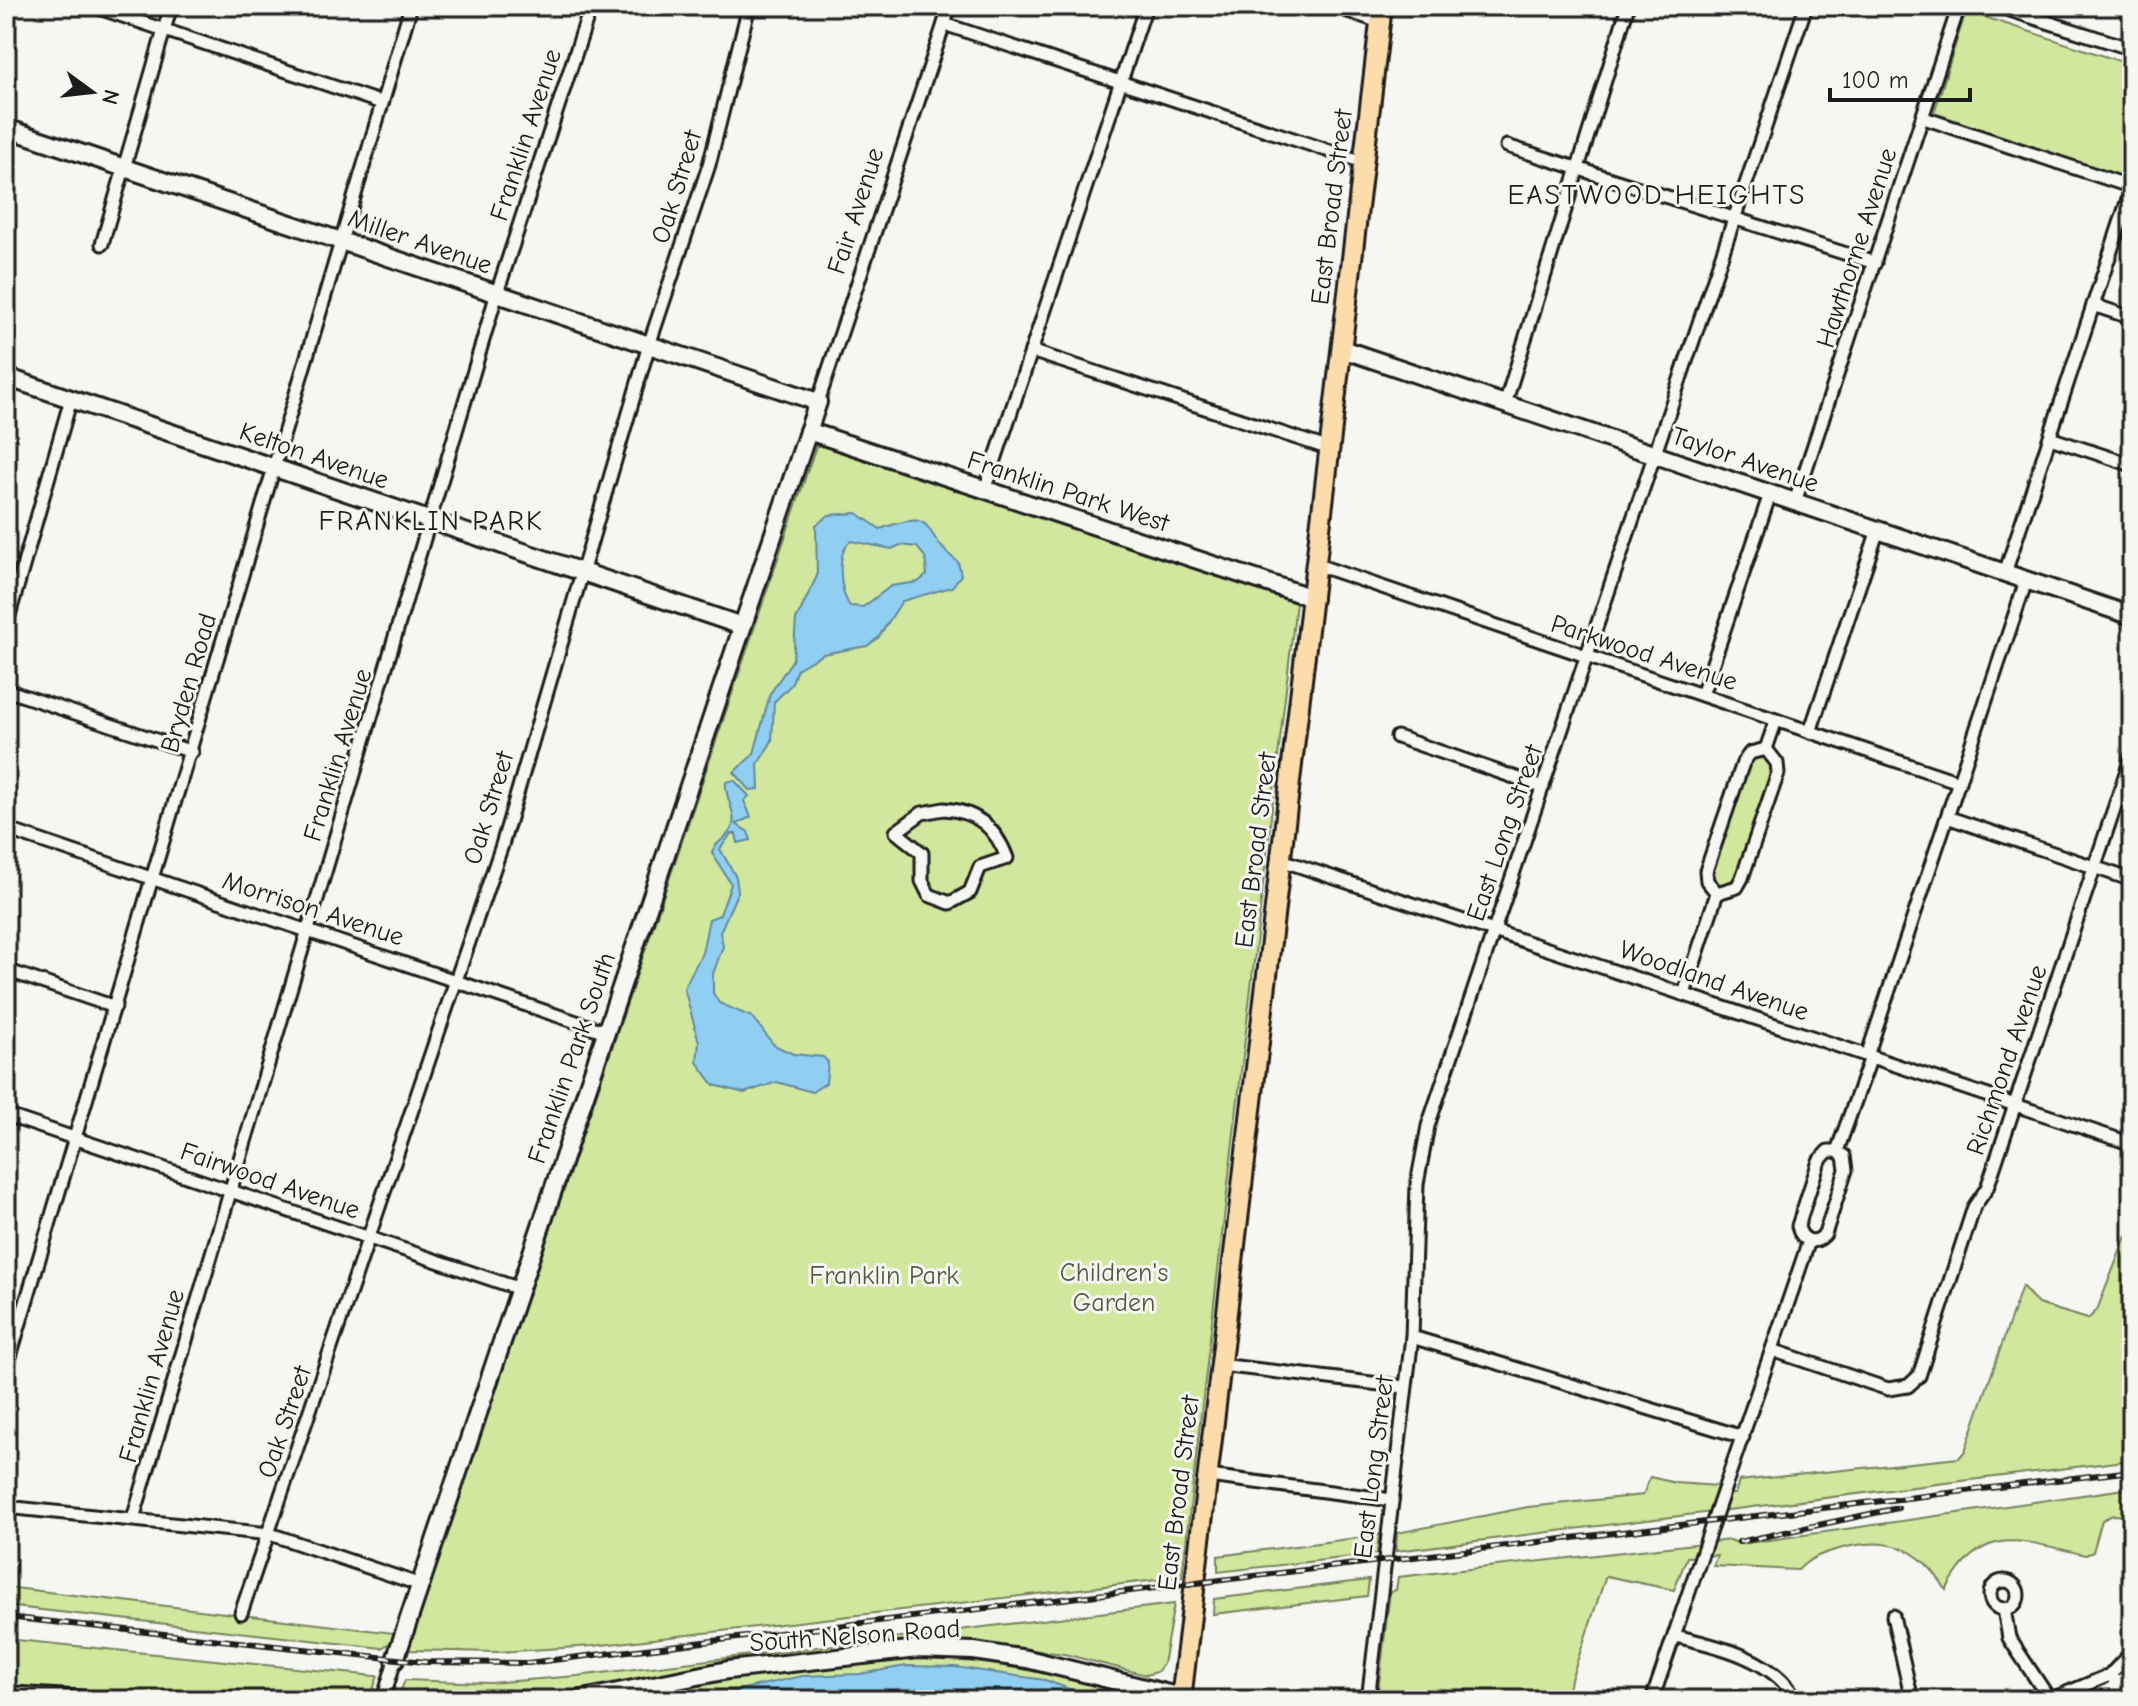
<svg xmlns="http://www.w3.org/2000/svg" width="2138" height="1706" viewBox="0 0 2138 1706" font-family="'Comic Neue',sans-serif">
<style>
.green{fill:#d0e79d;stroke:#76825c;stroke-width:2}
.water{fill:#91cff2;stroke:#62879c;stroke-width:2;fill-rule:evenodd}
.lines{fill:none;stroke-linecap:round;stroke-linejoin:round}
.street-casing{stroke:#1c1c1c;stroke-width:17}
.secondary-casing{stroke:#1c1c1c;stroke-width:22}
.primary-casing{stroke:#1c1c1c;stroke-width:24}
.street{stroke:#f6f6f2;stroke-width:11}
.secondary{stroke:#f6f6f2;stroke-width:16}
.primary{stroke:#fddcac;stroke-width:18}
.rail-casing{stroke:#1c1c1c;stroke-width:6}
.rail{stroke:#f6f6f2;stroke-width:3;stroke-dasharray:9;stroke-linecap:butt}
.labels{text-anchor:middle;dominant-baseline:central;stroke-width:6;stroke-linejoin:round;paint-order:stroke}
.street-label{font-size:26px;fill:#1c1c1c;stroke:#f6f6f2}
.park-label{font-size:26px;fill:#525943;stroke:#f6f6f2}
.neighbourhood-label{font-size:28px;letter-spacing:2px;fill:#1c1c1c;stroke:#f6f6f2}
</style>
<rect width="100%" height="100%" fill="#f6f6f2"/>
<filter id="ink" filterUnits="userSpaceOnUse"><feTurbulence type="fractalNoise" baseFrequency=".0125" numOctaves="2"/><feDisplacementMap in="SourceGraphic" scale="16" xChannelSelector="R" yChannelSelector="G"/><feConvolveMatrix kernelMatrix="1 2 1 2 8 2 1 2 1" color-interpolation-filters="sRGB"/></filter>
<g filter="url(#ink)">
<g class="green">
<polygon points="1966,11 2132,65 2129,181 1934,113"/>
<polygon points="829,445 1296,603 1182,1577 593,1646 498,1652 408,1650 816,446"/>
<polygon points="1756,757 1769,760 1773,771 1738,876 1734,882 1722,886 1715,882 1713,873 1749,763"/>
<polygon points="2126,1236 2132,1238 2132,1390 2126,1408 2132,1411 2132,1460 1396,1551 1397,1533 1528,1507 1643,1495 1650,1477 1676,1483 1717,1486 1716,1494 1735,1494 1739,1481 1959,1458 1965,1451 2022,1286 2038,1304 2088,1319 2097,1310"/>
<path d="M2132 1488V1516L2113 1515 2102 1520 2093 1552 2086 1555C2022 1541 1983 1521 1946 1590 1919 1544 1884 1535 1835 1550 1819 1555 1810 1558 1798 1570L1713 1566 1717 1555 1687 1557 1674 1590 1606 1576 1564 1700H1377L1390 1592 1396 1590 1398 1577 1730 1540 1741 1544Z"/>
<polygon points="1379,1535 1377,1554 1218,1572 1218,1556"/>
<polygon points="1369,1580 1367,1596 1213,1614 1214,1599"/>
<polygon points="6,1587 394,1633 391,1642 382,1648 6,1606"/>
<polygon points="1174,1604 1163,1664 1157,1672 1146,1675 1064,1654 966,1642 644,1682 554,1700 402,1700 400,1693 405,1680 490,1683 577,1676"/>
<polygon points="6,1639 375,1676 378,1676 369,1700 172,1700 6,1690"/>
<path d="M920 1658C1005 1661 1065 1677 1147 1700H619L722 1680Z"/>
</g>
<g class="water">
<path d="M857 513 880 529C942 507 916 531 958 562L961 575 952 587 902 601 878 638 867 646 823 654 797 669 791 685 774 702 772 741 758 764 759 789 750 790 734 772 754 754 770 694 793 659 796 620 817 576 816 525 829 515ZM851 541 892 549 900 545 917 547 925 557 927 575 918 582 891 586 863 607 850 606C839 592 836 551 851 541Z"/>
<path d="M734 780 749 796 744 801 751 817 736 824 748 832 751 840 738 843 736 834H731L720 849 736 877 738 891 720 932 723 946 713 974V993L719 1003 752 1017 774 1045 793 1054 823 1057 828 1062 826 1083 812 1092 777 1082 744 1093 714 1085 697 1062 699 1042 684 988 702 953 709 919 720 915 731 884 712 853C714 842 727 839 732 828 738 813 724 798 726 782Z"/>
<polygon points="906,1666 955,1667 1045,1680 1099,1700 693,1700 802,1676 860,1674"/>
</g>
<g class="lines">
<defs>
<g id="street">
<polyline points="93,6 382,103"/>
<polyline points="1333,6 1380,22"/>
<polyline points="1997,6 2132,49"/>
<polyline points="944,24 1363,162"/>
<polyline points="1924,118 2132,187 2005,573"/>
<polyline points="1507,146 1875,263"/>
<polyline points="102,244 171,6"/>
<polyline points="2093,305 2132,318"/>
<polyline points="1031,351 1330,449"/>
<polyline points="818,402 950,6"/>
<polyline points="1505,404 1628,6"/>
<polyline points="2050,438 2132,465"/>
<polyline points="985,490 1146,6"/>
<polyline points="1795,502 1959,6"/>
<polyline points="1317,565 1959,782"/>
<polyline points="6,626 71,399"/>
<polyline points="6,690 192,752"/>
<polyline points="1702,695 1770,494"/>
<polyline points="1810,732 1878,530"/>
<polyline points="1397,737 1543,787"/>
<polyline points="1766,749 1776,720"/>
<path d="M944 809C977 811 996 828 1007 858L980 867 970 892 950 903 929 895 922 881V853L896 832 922 813Z"/>
<polyline points="1947,817 2132,880"/>
<polyline points="6,829 606,1032"/>
<polyline points="1281,860 2132,1144"/>
<polyline points="1717,893 1737,887 1742,878 1778,773 1777,763 1766,749"/>
<polyline points="1717,893 1707,881 1706,871 1743,763 1750,753 1766,749"/>
<polyline points="6,970 115,1007"/>
<polyline points="1684,994 1717,893"/>
<polyline points="1867,1056 2026,581"/>
<polyline points="6,1115 520,1289"/>
<path d="M1828 1151H1837L1844 1156 1846 1170 1825 1234C1815 1246 1801 1241 1798 1226L1819 1161Z"/>
<polyline points="1837,1151 1871,1057"/>
<polyline points="1412,1337 1743,1437"/>
<polyline points="1772,1350 1888,1389 1908,1386 1919,1376 1974,1207 1987,1188 2132,755"/>
<polyline points="1220,1365 1405,1387"/>
<polyline points="6,1370 411,6"/>
<polyline points="1209,1476 1392,1500"/>
<polyline points="6,1507 270,1534 421,1585"/>
<polyline points="133,1519 497,293 591,6"/>
<circle cx="2004" cy="1595" r="14"/>
<polyline points="2004,1609 2009,1638 2050,1700"/>
<polyline points="241,1613 502,845 649,345 709,165 749,6"/>
<polyline points="1893,1616 1912,1700"/>
<path d="M1675 1636C1715 1645 1776 1659 1796 1700"/>
<polyline points="2114,1680 2127,1700"/>
<polyline points="383,1700 395,1660"/>
<polyline points="1368,1700 1412,1337 1417,1184 1428,1126 1806,6"/>
<polyline points="1652,1700 1809,1241"/>
<polyline points="2049,1700 2110,1675 2132,1652"/>
<polyline points="2089,1700 2117,1685 2132,1671"/>
</g>
<g id="secondary">
<polyline points="6,128 818,402 395,1660"/>
<polyline points="1342,349 2132,616"/>
<polyline points="6,377 742,626"/>
<polyline points="808,431 1313,598"/>
<polyline points="6,1695 86,1700"/>
<polyline points="578,1700 728,1670 918,1649 974,1651 1027,1659 1181,1697"/>
</g>
<polyline id="primary" points="1181,1700 1382,6"/>
</defs>
<use href="#street" class="street-casing"/>
<use href="#secondary" class="secondary-casing"/>
<use href="#primary" class="primary-casing"/>
<use href="#street" class="street"/>
<use href="#secondary" class="secondary"/>
<use href="#primary" class="primary"/>
<defs>
<g id="rail">
<polyline points="1739,1542 1898,1508"/>
<polyline points="6,1617 425,1662 528,1663 2132,1471"/>
</g>
</defs>
<use href="#rail" class="rail-casing"/>
<use href="#rail" class="rail"/>
</g>
</g>
<g class="labels">
<g class="street-label">
<text transform="translate(526 135) rotate(-72)">Franklin Avenue</text>
<text transform="translate(677 187) rotate(-73)">Oak Street</text>
<text transform="translate(1332 207) rotate(-83)">East Broad Street</text>
<text transform="translate(856 211) rotate(-72)">Fair Avenue</text>
<text transform="translate(420 242) rotate(19)">Miller Avenue</text>
<text transform="translate(1857 248) rotate(-72)">Hawthorne Avenue</text>
<text transform="translate(314 456) rotate(19)">Kelton Avenue</text>
<text transform="translate(1745 460) rotate(19)">Taylor Avenue</text>
<text transform="translate(1068 492) rotate(18)">Franklin Park West</text>
<text transform="translate(1644 653) rotate(18)">Parkwood Avenue</text>
<text transform="translate(189 683) rotate(-74)">Bryden Road</text>
<text transform="translate(338 755) rotate(-73)">Franklin Avenue</text>
<text transform="translate(489 808) rotate(-73)">Oak Street</text>
<text transform="translate(1505 833) rotate(-71)">East Long Street</text>
<text transform="translate(1256 850) rotate(-83)">East Broad Street</text>
<text transform="translate(313 909) rotate(18)">Morrison Avenue</text>
<text transform="translate(1714 981) rotate(19)">Woodland Avenue</text>
<text transform="translate(572 1058) rotate(-71)">Franklin Park South</text>
<text transform="translate(2007 1060) rotate(-71)">Richmond Avenue</text>
<text transform="translate(270 1181) rotate(19)">Fairwood Avenue</text>
<text transform="translate(152 1376) rotate(-74)">Franklin Avenue</text>
<text transform="translate(285 1422) rotate(-71)">Oak Street</text>
<text transform="translate(1374 1467) rotate(-83)">East Long Street</text>
<text transform="translate(1179 1493) rotate(-83)">East Broad Street</text>
<text transform="translate(855 1636) rotate(-4)">South Nelson Road</text>
</g>
<g class="park-label">
<text x="1114" y="1273">Children's<tspan x="1114" dy="30">Garden</tspan></text>
<text x="884" y="1276">Franklin Park</text>
</g>
<g class="neighbourhood-label">
<text x="1657" y="195">EASTWOOD HEIGHTS</text>
<text x="431" y="521">FRANKLIN PARK</text>
</g>
</g>
<rect width="2138" height="1706" fill="none" stroke="#f6f6f2" stroke-width="32"/>
<rect x="16" y="16" width="2106" height="1674" fill="none" stroke="#1c1c1c" stroke-width="3" filter="url(#ink)"/>
<g transform="translate(92 92) rotate(105)" stroke="#f6f6f2" stroke-width="6" paint-order="stroke">
<path d="M0-6L14 30L0 20L-14 30Z" fill="#1c1c1c"/>
<text y="-12" font-size="22" font-weight="bold" text-anchor="middle" fill="#1c1c1c">N</text>
</g>
<path d="M1830 88v12h140v-12" fill="none" stroke="#1c1c1c" stroke-width="4"/>
<text x="1842" y="88" font-size="24" fill="#1c1c1c" stroke="#f6f6f2" stroke-width="6" paint-order="stroke">100 m</text>
</svg>
